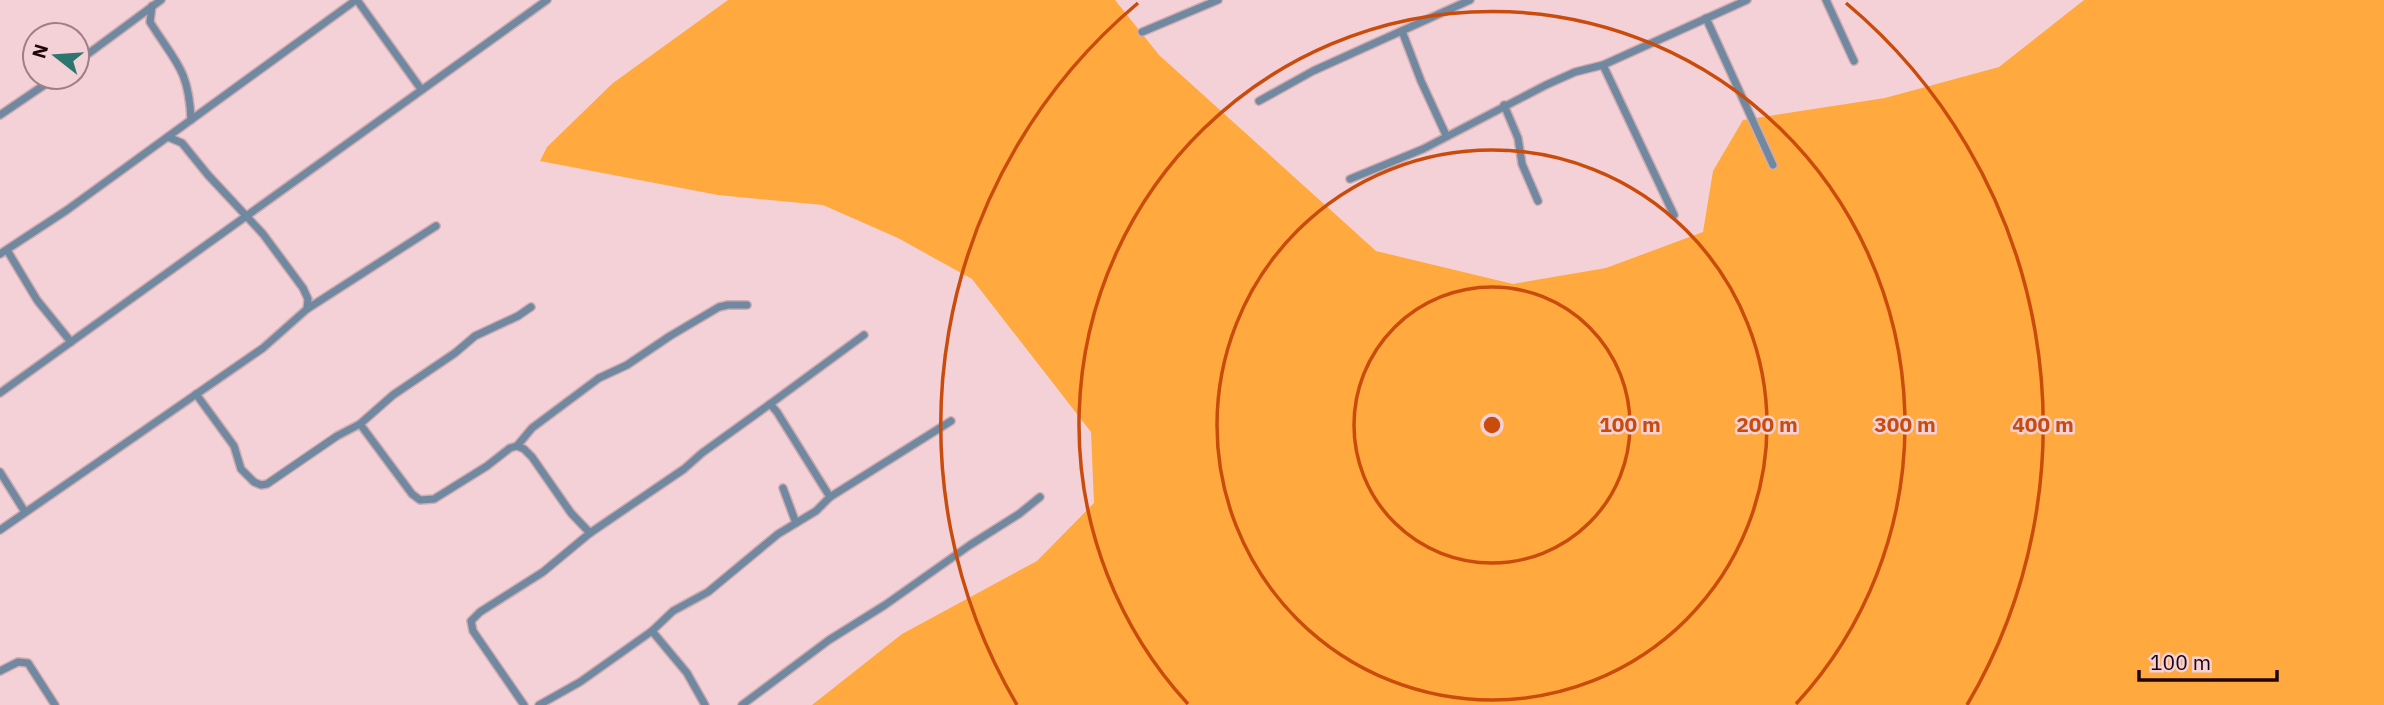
<svg xmlns="http://www.w3.org/2000/svg" width="2384" height="705" viewBox="0 0 2384 705" font-family="'IBM Plex Sans',sans-serif">
<style>
.green{fill:#ffa93e}
.lines{fill:none;stroke-linecap:round;stroke-linejoin:round}
.minor-casing{stroke:#ceacb1;stroke-width:10}
.minor{stroke:#7189a0;stroke-width:7}
.ring{fill:none;stroke:#ca4c0c;stroke-width:3.5}
.centre{fill:#ca4c0c;stroke:#f4d1d6;stroke-width:3.5}
.ring-label{font-size:21px;text-anchor:middle;font-weight:bold;fill:#ca4c0c;stroke:#f4d1d6;stroke-width:5;stroke-linejoin:round;paint-order:stroke}
</style>
<rect width="100%" height="100%" fill="#f4d1d6"/>
<polygon class="green" points="728,0 1115,0 1159,55 1376,251 1513,284 1606,268 1703,232 1713,171 1743,120 1885,98 1999,67 2084,0 2384,0 2384,705 812,705 902,634 1037,561 1094,503 1091,432 972,279 898,238 823,205 718,195 540,161 547,147 613,83"/>
<g class="lines">
<defs>
<g id="minor">
<polyline points="357,0 421,89"/>
<polyline points="1826,0 1854,61"/>
<path d="M152 6 150 22C175 62 189 69 191 120"/>
<polyline points="1706,18 1773,165"/>
<polyline points="1402,31 1421,81 1446,135"/>
<polyline points="1142,32 1218,0"/>
<polyline points="77,62 161,0"/>
<polyline points="1603,65 1674,215"/>
<polyline points="1259,101 1313,71 1470,0"/>
<polyline points="1504,105 1518,138 1522,164 1538,201"/>
<polyline points="0,115 56,77"/>
<polyline points="168,137 182,143 208,175 263,234 303,288 308,299 307,309"/>
<polyline points="1350,179 1423,149 1546,85 1575,72 1603,65 1747,0"/>
<polyline points="7,250 37,300 71,342"/>
<polyline points="0,254 67,210 356,0"/>
<polyline points="0,393 547,0"/>
<polyline points="196,394 234,446 241,469 254,482 261,485 267,484 337,436 360,424 393,395 455,353 475,336 518,316 531,307"/>
<polyline points="770,404 864,335"/>
<polyline points="360,424 412,494 420,500 434,499 487,466 510,448 517,446 532,428 599,378 627,365 670,336 719,307 728,305 747,305"/>
<polyline points="517,446 524,449 532,457 571,513 590,533"/>
<polyline points="0,472 25,512"/>
<polyline points="783,488 796,523"/>
<polyline points="0,530 263,348 307,309 436,226"/>
<polyline points="652,631 673,611 708,592 778,534 816,511 830,497 951,421"/>
<polyline points="0,671 18,662 28,663 55,705"/>
<polyline points="524,705 473,631 471,621 480,612 543,572 590,533 684,469 702,453 770,404 777,412 830,497"/>
<polyline points="539,705 580,682 652,631 687,673 705,705"/>
<polyline points="742,705 829,640 885,605 970,545 1019,514 1040,497"/>
</g>
</defs>
<use href="#minor" class="minor-casing"/>
<use href="#minor" class="minor"/>
</g>
<g class="ring">
<circle cx="1492" cy="425" r="138"/>
<circle cx="1492" cy="425" r="275"/>
<path d="M1188 704A413 413 0 1 1 1796 704"/>
<path d="M1017 705A551 551 0 0 1 1138 3M1846 3A551 551 0 0 1 1967 705"/>
</g>
<circle cx="1492" cy="425" r="10" class="centre"/>
<g class="ring-label">
<text x="1630" y="432">100 m</text>
<text x="1767" y="432">200 m</text>
<text x="1905" y="432">300 m</text>
<text x="2043" y="432">400 m</text>
</g>
<g transform="translate(56 56) rotate(287)"><circle r="33" fill="#f4d1d6" stroke="#9f7f85" stroke-width="2"/>
<path d="M0-5L12 26L0 18L-12 26Z" fill="#2d756f"/>
<text y="-10" font-size="19" font-weight="bold" text-anchor="middle" fill="#20050b">N</text>
</g>
<path d="M2139 670v10h138v-10" fill="none" stroke="#20050b" stroke-width="3.5"/>
<text x="2150" y="670" font-size="21" fill="#20050b" stroke="#f4d1d6" stroke-width="5" paint-order="stroke">100 m</text>
</svg>
